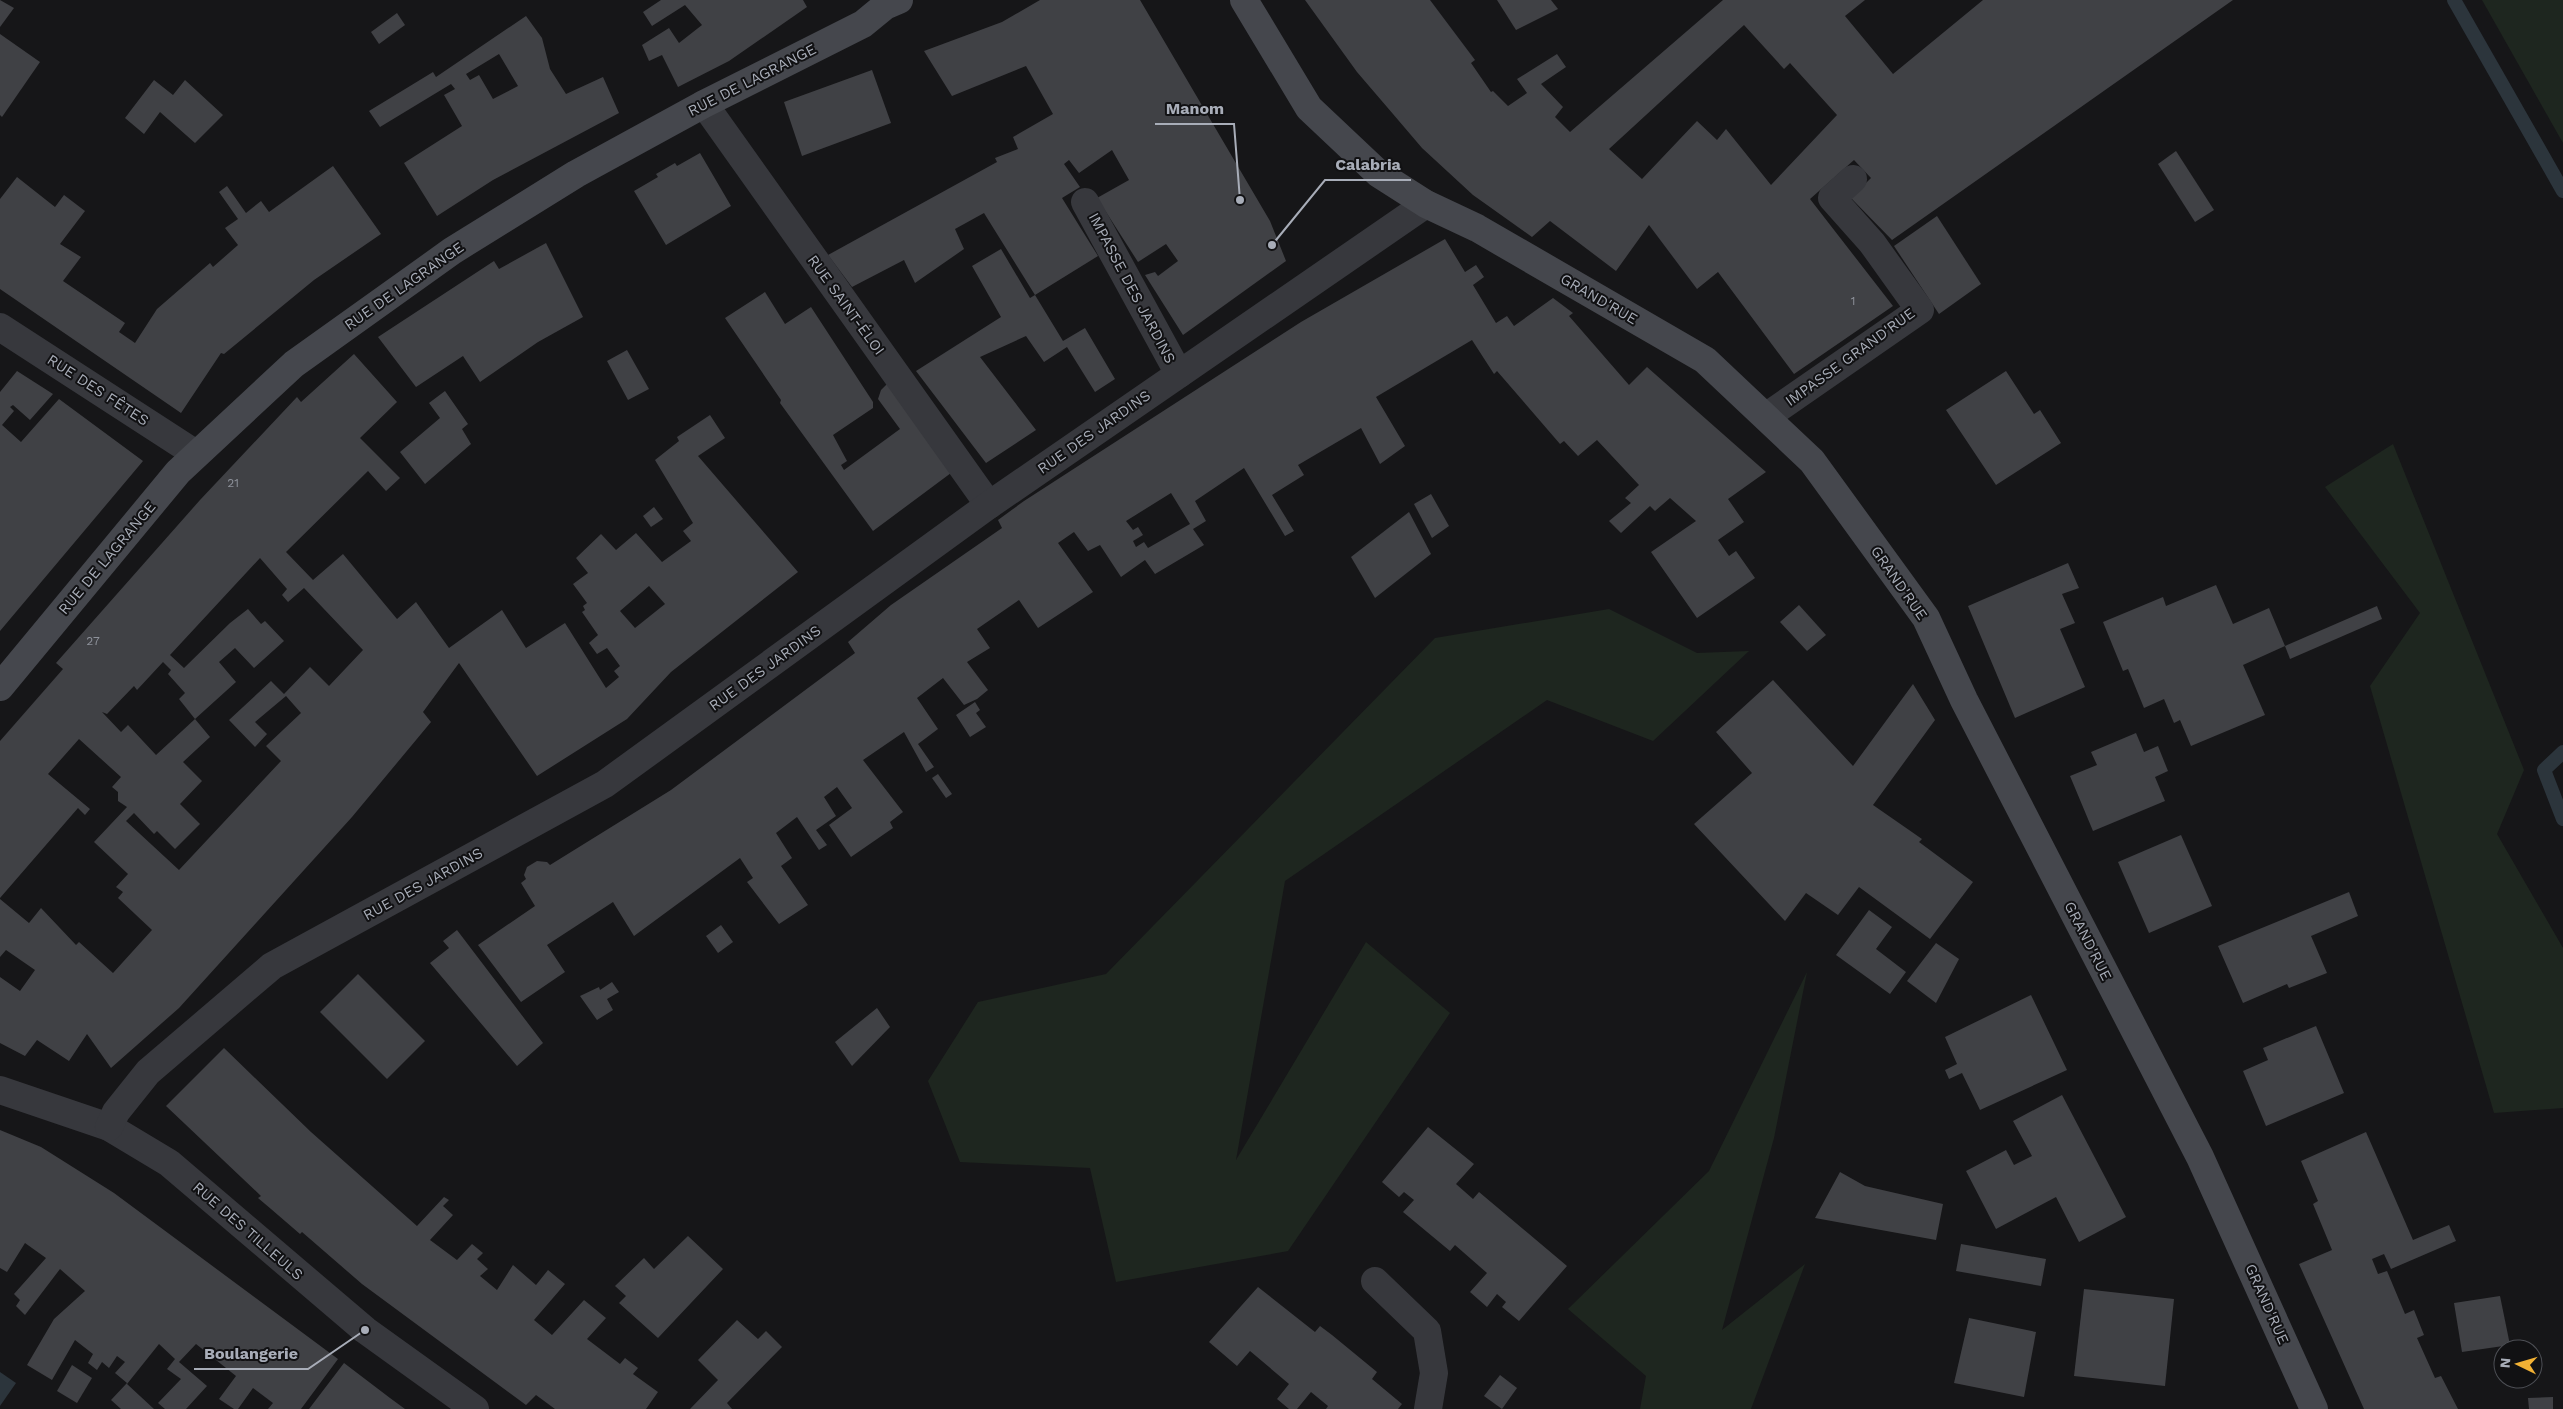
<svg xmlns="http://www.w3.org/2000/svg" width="2563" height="1409" viewBox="0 0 2563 1409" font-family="'Work Sans',sans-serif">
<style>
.green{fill:#1e261f}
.water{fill:#2c353c}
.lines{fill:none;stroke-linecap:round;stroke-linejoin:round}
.stream{stroke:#2c353c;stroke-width:14}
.building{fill:#404145;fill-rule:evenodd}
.street{stroke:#37383d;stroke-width:28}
.secondary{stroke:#45474d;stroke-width:28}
.labels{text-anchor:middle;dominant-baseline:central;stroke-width:4;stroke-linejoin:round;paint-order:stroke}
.number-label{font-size:12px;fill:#8e929b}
.street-label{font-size:15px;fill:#a8adb8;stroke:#111113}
.leader{fill:none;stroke:#a8adb8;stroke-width:2}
.callout-dot{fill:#a8adb8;stroke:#111113;stroke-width:2}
.callout-label{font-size:16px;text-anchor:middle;font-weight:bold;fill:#a8adb8;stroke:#111113;stroke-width:4;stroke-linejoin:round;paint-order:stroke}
</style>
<rect width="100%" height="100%" fill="#161618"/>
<g class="green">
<polygon points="2482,0 2563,0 2563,143"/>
<polygon points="2393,444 2524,770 2497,834 2563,948 2563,1108 2494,1113 2370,686 2420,613 2325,487"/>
<polygon points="1609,609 1697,653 1749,651 1653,741 1547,700 1285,881 1236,1160 1366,942 1450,1013 1288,1251 1116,1282 1090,1168 960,1162 928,1081 978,1002 1106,974 1435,638"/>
<polygon points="1807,972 1774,1138 1722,1330 1805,1264 1751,1409 1640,1409 1646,1376 1568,1309 1709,1171"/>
</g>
<polygon class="water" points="0,1372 16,1383 0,1406"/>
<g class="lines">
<g class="stream">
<polyline points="2454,0 2563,191"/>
<polyline points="2563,752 2544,770 2563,819"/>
</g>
</g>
<g class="building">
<polygon points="0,0 14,8 0,27"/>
<polygon points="661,0 803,0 807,7 729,61 678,87 662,55 649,61 642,45 669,28 679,43 702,25 685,5 652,26 643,12"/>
<polygon points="1040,0 1140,0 1270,221 1286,261 1183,335 1145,275 1155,272 1158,276 1178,261 1166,244 1138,262 1097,198 1129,180 1112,150 1079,173 1069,160 1064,164 1080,187 1062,198 1098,256 1035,295 984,213 955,229 964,249 915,283 904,260 852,287 828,255 997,162 995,158 1018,149 1013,137 1053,114 1026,66 952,96 924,51 1002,22"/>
<path d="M1305 0H1430L1475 60 1471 63 1491 92 1493 91 1508 106 1527 93 1517 79 1557 54 1566 67 1541 84 1563 107 1555 117 1570 132 1723 0H1865L1845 16 1893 74 1983 0H2233L1892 240 1851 198 1871 178 1854 160 1810 199 1893 306 1794 374 1718 272 1697 289 1649 225 1616 271 1550 221 1532 237 1473 195 1422 148 1393 114 1357 72ZM1744 25 1784 69 1790 63 1837 115 1771 185 1726 129 1717 140 1697 121 1642 179 1609 149Z"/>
<polygon points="1497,0 1551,0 1558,9 1516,30"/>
<polygon points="397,13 405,25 379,44 371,32"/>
<path d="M526 16 542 38 550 69 566 94 603 77 619 113 493 180 437 216 404 163 462 126 444 95 455 89 451 84 380 127 369 111 433 72 436 77ZM499 54 518 86 493 99 479 75 470 80 466 74Z"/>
<polygon points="0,34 40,62 2,117 0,115"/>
<polygon points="872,70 891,123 802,156 784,102"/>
<polygon points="154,80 173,95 185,80 223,115 195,143 160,112 144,134 125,118"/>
<polygon points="2176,151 2214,210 2195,222 2158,164"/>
<polygon points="700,153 731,206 666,245 634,191 658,177 656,174 675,163 677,166"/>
<polygon points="333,166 381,234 314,280 224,354 221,353 181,413 0,289 0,199 17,177 55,207 64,195 85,211 60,244 81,257 63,281 125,323 119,332 135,343 157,309 210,263 213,267 238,245 225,228 238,219 219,192 227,186 246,213 261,201 269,212"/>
<polygon points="1937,216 1981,284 1939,314 1894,246"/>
<path d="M1445 239 1465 272 1476 265 1484 277 1473 285 1496 323 1507 316 1514 326 1553 298 1573 313 1569 316 1629 385 1647 367 1766 472 1728 499 1744 522 1718 540 1729 556 1736 551 1755 578 1697 618 1651 552 1696 521 1670 498 1655 511 1650 506 1621 533 1609 521 1631 503 1625 498 1639 485 1597 440 1578 456 1564 441 1560 444 1497 371 1494 374 1472 340 1376 397 1405 446 1380 464 1361 428 1298 465 1304 475 1272 495 1294 531 1285 536 1244 468 1195 501 1206 521 1193 529 1204 545 1155 574 1145 560 1121 577 1100 545 1088 551 1074 532 1058 543 1093 592 1038 628 1019 600 977 629 990 648 967 662 988 690 977 699 964 705 943 678 917 698 938 729 918 744 934 767 926 772 904 732 863 760 903 812 890 822 893 828 851 857 829 825 852 808 837 787 824 797 836 816 816 830 827 845 819 850 797 817 776 833 792 858 781 866 808 905 779 924 747 882 753 878 740 858 634 936 613 902 547 945 565 972 521 1002 478 945 535 906 521 883 526 879 524 875 527 867 537 861 547 862 550 865 671 790 855 653 848 642 891 605 1002 528 998 520 1024 501 1301 322ZM1171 493 1190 524 1148 548 1144 542 1136 547 1133 541 1143 535 1138 527 1133 530 1126 521Z"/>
<polygon points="546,243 583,317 538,342 480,382 463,356 416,387 378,337 494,261 499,269"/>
<polygon points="1001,249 1030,298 1035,295 1063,341 1085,328 1115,379 1095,392 1067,347 1044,362 1026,336 980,357 1036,430 986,463 916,371 1001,317 972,266"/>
<polygon points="765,292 785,324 811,307 873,402 873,408 833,435 847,461 841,465 844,470 900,429 878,399 881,390 887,384 951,473 873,531 780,403 781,400 725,318"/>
<polygon points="627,350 649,389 628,400 607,361"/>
<path d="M354 354 397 402 360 438 400 478 386 491 368 471 286 552 313 580 343 554 397 619 416 602 449 648 502 610 526 648 565 623 606 688 619 677 614 671 620 666 607 648 597 654 589 643 598 635 582 612 585 610 583 606 587 603 573 584 588 573 576 558 601 534 616 550 636 533 662 562 691 541 683 531 693 523 655 460 679 441 677 437 710 415 725 438 698 456 798 572 671 672 627 719 537 776 459 663 423 712 431 722 352 817 179 1008 111 1068 87 1034 69 1061 37 1040 25 1056 0 1043V977L20 991 35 970 6 950 0 957V899L29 923 41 908 76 945 79 942 113 973 152 930 118 898 123 892 116 887 128 874 94 842 127 807 118 801V792L112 787 121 777 79 739 48 774 90 809 85 815 78 808 0 898V741L63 669 56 663 200 500 297 397 301 402ZM260 558 287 589 282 595 288 602 304 588 363 650 329 686 310 667 284 694 271 681 229 720 255 747 267 734 255 722 286 696 301 713 266 746 281 761 179 870 126 821 134 813 154 834 157 831 175 849 200 824 180 804 202 781 183 762 210 737 195 719 156 755 128 725 121 732 102 712 107 714 134 686 137 690 163 662 171 670 168 674 185 693 179 699 195 719 236 682 219 662 235 648 254 668 284 641 265 621 261 624 248 609 230 623 184 668 170 655ZM649 586 665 604 635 628 620 611Z"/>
<polygon points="17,371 53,394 30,420 13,405 10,407 14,411 2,425 21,442 59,399 143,461 0,631 0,392"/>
<polygon points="2006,371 2034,414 2040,410 2061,443 1996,485 1946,410"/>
<polygon points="445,391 468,424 462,429 471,444 425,484 400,452 440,418 429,403"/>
<polygon points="1431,494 1449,526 1432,538 1414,504"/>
<polygon points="654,507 663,519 651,527 643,516"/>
<polygon points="1409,512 1431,554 1375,598 1351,557"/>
<polygon points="2068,563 2079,588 2062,594 2075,623 2060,629 2085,687 2015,718 1968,606"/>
<polygon points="2216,585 2233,624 2269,608 2285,646 2243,665 2265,715 2191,746 2180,720 2174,723 2164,699 2144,708 2128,669 2123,671 2103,622 2163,597 2166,606"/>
<polygon points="1799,605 1826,635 1807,651 1780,622"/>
<polygon points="2377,606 2382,619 2290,659 2285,646"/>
<polygon points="1773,680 1853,766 1913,684 1935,720 1873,805 1922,839 1919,842 1973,882 1930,939 1859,887 1838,915 1806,893 1785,921 1694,824 1752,773 1716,732"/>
<polygon points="975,702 980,710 976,713 986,727 970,737 956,715"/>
<polygon points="2136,733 2144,752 2158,746 2168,771 2155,777 2165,801 2093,831 2070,776 2097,765 2091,752"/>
<polygon points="938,774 952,794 946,798 932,778"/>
<polygon points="2181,835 2212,906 2149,933 2118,862"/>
<polygon points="2349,892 2358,916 2311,936 2327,973 2289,988 2287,984 2243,1003 2218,946"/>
<polygon points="1869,910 1892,927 1876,949 1906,972 1890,994 1836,955"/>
<polygon points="721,925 733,942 718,953 706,936"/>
<polygon points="457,930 543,1043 517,1066 430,963 449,948 443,941"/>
<polygon points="1936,943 1959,959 1936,1003 1907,981"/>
<polygon points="358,974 425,1041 387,1079 320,1012"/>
<polygon points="612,982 619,992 607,999 613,1010 597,1020 580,996 599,987 600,990"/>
<polygon points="2031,995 2067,1070 1980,1110 1962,1073 1949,1079 1945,1070 1957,1064 1945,1037"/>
<polygon points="877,1008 890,1027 852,1066 835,1042"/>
<polygon points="2316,1026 2344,1093 2266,1126 2243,1071 2268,1060 2263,1048"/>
<polygon points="224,1048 311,1132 417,1226 444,1197 449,1200 443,1206 453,1215 430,1240 457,1260 472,1244 483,1253 477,1259 488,1269 480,1276 497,1290 513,1265 536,1285 548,1270 565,1284 534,1320 552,1335 584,1300 606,1318 587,1339 620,1364 625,1358 638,1368 633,1374 658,1392 646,1409 555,1409 536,1395 526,1405 362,1284 302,1232 300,1234 271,1209 258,1198 261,1196 166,1106"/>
<polygon points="2062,1095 2126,1217 2079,1242 2056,1197 1996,1229 1966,1171 2006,1150 2014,1165 2032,1156 2013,1121"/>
<polygon points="1428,1127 1474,1164 1456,1184 1473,1199 1479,1192 1567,1266 1519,1321 1502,1307 1506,1302 1497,1294 1487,1307 1470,1292 1487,1273 1455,1245 1450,1251 1403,1212 1414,1200 1404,1192 1399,1197 1382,1182"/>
<polygon points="0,1130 41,1147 114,1193 338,1359 301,1409 268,1409 273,1403 253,1388 238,1409 234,1409 219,1399 236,1376 196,1344 179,1362 207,1386 186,1409 165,1409 158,1403 181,1379 167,1369 175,1359 159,1344 127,1384 154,1409 121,1409 111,1400 127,1383 115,1373 125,1362 117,1356 109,1368 102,1362 97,1370 88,1363 93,1354 75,1340 52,1380 27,1365 54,1319 85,1291 60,1269 25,1315 16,1306 20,1300 14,1294 46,1258 25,1243 7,1272 0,1268"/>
<polygon points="2366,1132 2413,1240 2449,1225 2456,1241 2391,1269 2384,1254 2372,1259 2378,1274 2387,1271 2405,1314 2414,1310 2424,1335 2417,1338 2435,1378 2441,1376 2458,1409 2364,1409 2299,1264 2332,1250 2313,1204 2318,1201 2301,1161"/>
<polygon points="1840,1172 1865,1186 1943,1204 1936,1240 1815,1218"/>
<polygon points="688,1236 723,1269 658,1338 619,1303 626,1296 615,1286 644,1258 654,1269"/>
<polygon points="1961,1244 2046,1259 2041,1286 1956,1271"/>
<polygon points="1258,1287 1315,1332 1320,1326 1332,1335 1377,1372 1372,1379 1402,1404 1398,1409 1326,1409 1328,1406 1311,1392 1297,1409 1289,1409 1277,1399 1289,1384 1250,1351 1237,1366 1209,1342"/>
<polygon points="2084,1289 2174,1299 2165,1386 2074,1376"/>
<polygon points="2500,1296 2510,1345 2462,1352 2454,1303"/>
<polygon points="1969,1318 2036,1332 2024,1397 1954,1383"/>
<polygon points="737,1320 758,1339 766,1331 782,1347 727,1403 732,1409 690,1409 718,1380 698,1360"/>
<polygon points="344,1363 390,1398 405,1409 309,1409"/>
<polygon points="72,1365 92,1378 77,1403 57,1391"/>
<polygon points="1500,1375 1517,1388 1502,1409 1484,1396"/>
<polygon points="2553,1397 2553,1409 2529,1409 2528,1398"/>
</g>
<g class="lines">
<g class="street">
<polyline points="704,104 989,505"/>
<polyline points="1085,202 1179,374"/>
<polyline points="0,327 196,454"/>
<polyline points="1767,416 1920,310 1872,243 1832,198 1853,179"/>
<polyline points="0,1090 109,1127 169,1163 365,1330 475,1409"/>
<polyline points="109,1127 116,1112 148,1072 272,966 605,784 989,505 1426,204"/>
<polyline points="1375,1281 1427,1331 1434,1373 1428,1409"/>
</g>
<g class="secondary">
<polyline points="1244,0 1309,108 1379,174 1426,204 1477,228 1705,360 1812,461 1926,618 1964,700 2200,1157 2314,1409"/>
<polyline points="0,687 178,472 294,364 452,251 576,174 704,104 863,24 885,6 899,0"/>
</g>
</g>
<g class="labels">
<g class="number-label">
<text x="1853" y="301">1</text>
<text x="233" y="483">21</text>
<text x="93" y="641">27</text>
</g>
<g class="street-label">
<text transform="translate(752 80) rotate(-27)">RUE DE LAGRANGE</text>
<text transform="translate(404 286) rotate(-35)">RUE DE LAGRANGE</text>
<text transform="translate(1132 288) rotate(62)">IMPASSE DES JARDINS</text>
<text transform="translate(1599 299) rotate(30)">GRAND'RUE</text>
<text transform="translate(846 305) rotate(54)">RUE SAINT-ÉLOI</text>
<text transform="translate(1850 357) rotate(-36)">IMPASSE GRAND'RUE</text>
<text transform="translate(98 390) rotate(33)">RUE DES FÊTES</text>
<text transform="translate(1094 432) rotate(-35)">RUE DES JARDINS</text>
<text transform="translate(107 558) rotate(-50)">RUE DE LAGRANGE</text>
<text transform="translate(1899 583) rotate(55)">GRAND'RUE</text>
<text transform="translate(765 668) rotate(-36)">RUE DES JARDINS</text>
<text transform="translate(423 884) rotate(-29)">RUE DES JARDINS</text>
<text transform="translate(2088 941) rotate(63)">GRAND'RUE</text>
<text transform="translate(248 1231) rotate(41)">RUE DES TILLEULS</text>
<text transform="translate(2267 1304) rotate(66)">GRAND'RUE</text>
</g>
</g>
<path class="leader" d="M1240 200L1234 124H1155M1272 245L1325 180H1411M365 1330L308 1369H194"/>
<g class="callout-dot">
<circle cx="1240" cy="200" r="5"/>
<circle cx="1272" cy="245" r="5"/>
<circle cx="365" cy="1330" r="5"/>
</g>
<g class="callout-label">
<text x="1195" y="114">Manom</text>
<text x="1368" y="170">Calabria</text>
<text x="251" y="1359">Boulangerie</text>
</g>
<g transform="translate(2518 1364) rotate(275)"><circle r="24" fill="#111113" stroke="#4d4f55"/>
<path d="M0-4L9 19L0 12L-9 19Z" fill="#f2b134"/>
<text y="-8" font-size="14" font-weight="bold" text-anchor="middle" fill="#a8adb8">N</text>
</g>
</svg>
